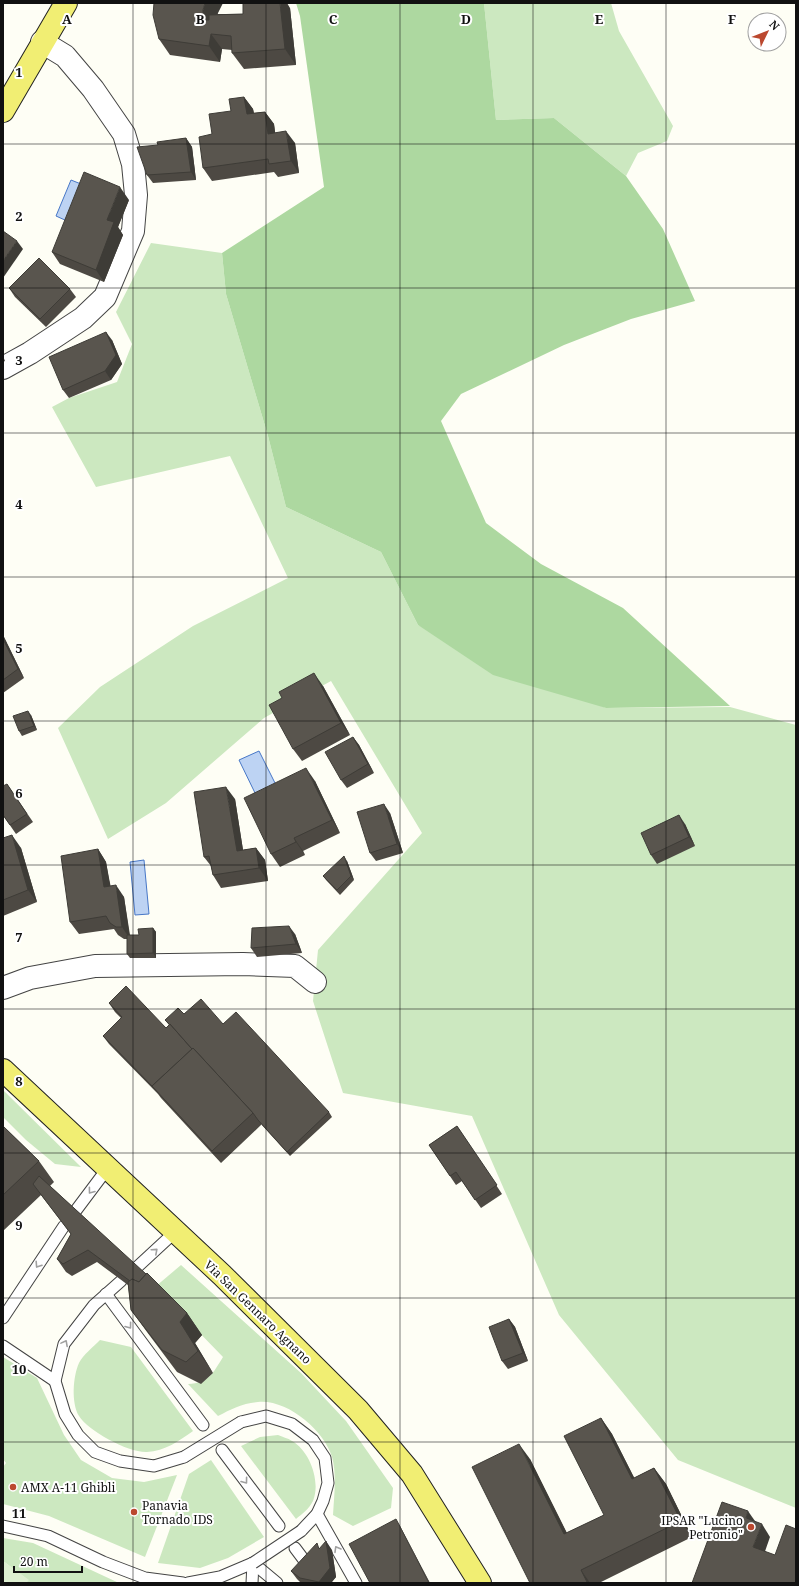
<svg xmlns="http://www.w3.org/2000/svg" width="799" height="1586" viewBox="0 0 799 1586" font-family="'Noto Serif',serif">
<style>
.green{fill:#cce8c0}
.forest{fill:#add8a0}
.pitch{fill:#def0d1}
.water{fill:#bdd3f3;stroke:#4777c7}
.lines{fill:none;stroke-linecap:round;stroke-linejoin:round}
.lane-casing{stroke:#444;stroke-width:13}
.street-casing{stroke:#444;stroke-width:24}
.primary-casing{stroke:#222;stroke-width:24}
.lane{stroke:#fff;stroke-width:11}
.street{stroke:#fff;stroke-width:22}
.primary{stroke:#f1ee73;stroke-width:22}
.lane-bridge-casing{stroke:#444;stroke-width:13;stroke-linecap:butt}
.lane-bridge{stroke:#fff;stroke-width:11}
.wall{fill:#4d4943}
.shaded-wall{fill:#3e3c37}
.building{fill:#59554e;stroke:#3e3c37}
.oneway{stroke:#a0a0a0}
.grid{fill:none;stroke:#111;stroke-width:1;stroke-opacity:0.55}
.poi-dot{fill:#bb482f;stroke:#fff;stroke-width:1.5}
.labels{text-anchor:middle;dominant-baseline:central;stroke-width:4;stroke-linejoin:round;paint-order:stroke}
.street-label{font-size:12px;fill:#111;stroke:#fff}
.poi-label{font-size:12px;fill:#111;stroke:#fff;text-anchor:start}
.grid-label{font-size:13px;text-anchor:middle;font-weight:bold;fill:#111;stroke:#fff;stroke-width:4;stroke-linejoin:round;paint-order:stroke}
</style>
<rect width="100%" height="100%" fill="#fefef5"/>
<g class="green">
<polygon points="484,3 611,3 619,31 673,126 667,141 638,153 626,176 554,118 496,120"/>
<polygon points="151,243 222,253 226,294 268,436 286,507 381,552 418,625 606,708 730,707 796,725 796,1508 678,1460 559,1315 472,1116 343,1093 313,1001 318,950 422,833 331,681 264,718 166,803 108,839 58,728 100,687 193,626 288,578 230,456 96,487 52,407 69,398 117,382 132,344 116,312"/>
<polygon points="3,1090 81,1167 55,1164 26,1140 3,1117"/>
<path d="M181 1265 301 1373 346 1421 393 1488 391 1508 353 1526 333 1515C334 1496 337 1475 332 1457 324 1430 287 1399 258 1402 243 1403 231 1409 218 1416L188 1384C209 1383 213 1373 223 1357L155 1287Z"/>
<path d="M100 1340 131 1347 193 1431C179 1441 165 1451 147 1452 129 1453 88 1431 79 1416 71 1403 73 1376 79 1363 83 1355 93 1347 100 1340Z"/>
<polygon points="3,1357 37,1378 64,1435 81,1460 112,1478 144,1482 177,1475 145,1557 49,1516 3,1504 3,1467 6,1463 3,1459"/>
<path d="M278 1435C282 1437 288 1438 292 1441 310 1451 321 1482 313 1501 309 1509 302 1514 296 1519L241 1446 260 1437Z"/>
<polygon points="211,1460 264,1537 228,1558 200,1568 158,1563 189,1474"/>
<polygon points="3,1538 33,1543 119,1583 26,1583 28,1580 3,1561"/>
</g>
<polygon class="forest" points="296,3 484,3 496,120 554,118 626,176 663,229 695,301 631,319 564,345 461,394 441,421 486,523 541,564 623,608 730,706 606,708 493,675 418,625 381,552 286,507 268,436 226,294 222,253 324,187 300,16"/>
<polygon class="pitch" points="3,1561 29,1580 26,1583 3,1583"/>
<g class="water">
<polygon points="71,180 91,188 76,225 56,216"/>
<polygon points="259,751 278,789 256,795 239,760"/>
<polygon points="144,860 149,914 135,915 130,862"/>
</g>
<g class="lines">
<defs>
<g id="lane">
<polyline points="74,1213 107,1169"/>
<polyline points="135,1269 175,1232"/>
<polyline points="121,1281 94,1305 64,1344 55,1381 65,1414 78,1435 95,1452 120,1461 154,1466 184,1457"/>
<polyline points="106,1294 203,1425"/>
<polyline points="3,1318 64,1226"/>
<polyline points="3,1346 55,1381"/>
<polyline points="241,1422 266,1416 292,1424 313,1440 325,1458 328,1483 323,1501 317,1514 301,1531"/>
<polyline points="222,1450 279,1526"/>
<polyline points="317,1514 356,1583"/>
<polyline points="3,1526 48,1536 103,1562 145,1578 183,1583"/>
<polyline points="295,1548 307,1564"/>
<polyline points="253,1563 277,1583"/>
<polyline points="188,1583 220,1577 253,1563"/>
<polyline points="252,1583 253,1563"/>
</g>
<g id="street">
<polyline points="3,368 30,353 83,318 105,297 133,231 136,195 133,164 124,134 93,89 65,56 42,42"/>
<polyline points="3,988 30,978 95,966 243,964 295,966 315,982"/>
</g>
<g id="primary">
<polyline points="3,111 66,3"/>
<polyline points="3,1070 222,1275 358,1410 412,1474 480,1583"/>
</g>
</defs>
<use href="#lane" class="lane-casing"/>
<use href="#street" class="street-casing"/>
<use href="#primary" class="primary-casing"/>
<use href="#lane" class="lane"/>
<use href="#street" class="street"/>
<use href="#primary" class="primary"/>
<defs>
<g id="lane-bridge">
<polyline points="184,1457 241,1422"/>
<polyline points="253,1563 301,1531"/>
</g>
</defs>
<use href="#lane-bridge" class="lane-bridge-casing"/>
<use href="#lane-bridge" class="lane-bridge"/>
</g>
<g class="wall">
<polygon points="290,8 296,65 244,69 232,53 232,50 222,49 220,62 170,55 159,39 218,13 217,14 243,14"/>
<polygon points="244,97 253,109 254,113 265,112 274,124 275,133 295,143 299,173 278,177 274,172 212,181 203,168 231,111"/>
<polygon points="186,138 192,147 196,180 153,183 147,175 158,145"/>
<polygon points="129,200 118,227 123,235 104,282 60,264 52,252"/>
<polygon points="9,288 70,289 76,297 46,327 15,297"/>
<polygon points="112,340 122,364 111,380 69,398 63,390"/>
<polygon points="3,356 5,361 3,362"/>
<polygon points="3,635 24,678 3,693"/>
<polygon points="323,686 350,735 302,761 293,749 282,698"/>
<polygon points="31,715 37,730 22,736 19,731"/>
<polygon points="353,737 359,745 374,773 347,788 341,780"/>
<polygon points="315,781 340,833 303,851 305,855 280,867 271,854"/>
<polygon points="7,784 33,822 16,834 3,815"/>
<polygon points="235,799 243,850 256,848 265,860 268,881 221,888 213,875 211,866 204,857"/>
<polygon points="390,813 403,853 376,861 370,853"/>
<polygon points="685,824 695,846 657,864 651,855"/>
<polygon points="3,838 21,848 37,902 3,916"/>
<polygon points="98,849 106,862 110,886 124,897 130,935 139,935 153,928 156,932 156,958 130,958 127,954 127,939 124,939 118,935 114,929 79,934 70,922"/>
<polygon points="347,861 354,880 340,895 326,880 323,876"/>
<polygon points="295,934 302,953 257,957 251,948"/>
<polygon points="109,1003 166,1028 169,1025 165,1020 184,1014 223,1024 329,1112 332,1117 290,1156 261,1124 261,1125 221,1163 161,1098 158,1094 109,1044 103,1036 121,1018 115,1012"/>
<polygon points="3,1126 39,1161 54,1182 50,1186 187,1313 202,1335 195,1343 213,1373 201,1384 177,1372 147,1332 131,1310 128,1285 97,1262 72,1276 66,1272 57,1259 71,1234 41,1195 3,1231"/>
<polygon points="457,1126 502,1194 481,1208 462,1181 456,1185 429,1145"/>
<polygon points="509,1319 515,1327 528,1361 508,1369 502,1361"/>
<polygon points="601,1418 612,1434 634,1478 654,1468 666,1484 692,1537 599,1583 530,1583 530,1459 567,1533 604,1515"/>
<polygon points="320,1548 332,1550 336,1577 331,1583 301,1583 297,1579 291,1571"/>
</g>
<g class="shaded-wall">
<polygon points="205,3 223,3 218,13 214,26 203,20 203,10"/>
<polygon points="280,3 287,3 290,8 296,65 285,49"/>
<polygon points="211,34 222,49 220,62 209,46"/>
<polygon points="244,97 253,109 256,126 247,114"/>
<polygon points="265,112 274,124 277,146 268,134"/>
<polygon points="286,131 295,143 299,173 291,161"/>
<polygon points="186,138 192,147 196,180 191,172"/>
<polygon points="120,187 129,200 118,227 123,235 104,282 96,270 107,220"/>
<polygon points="17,241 23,249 3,278 3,261"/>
<polygon points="106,332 112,340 122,364 111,380 105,371"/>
<polygon points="3,635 24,678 18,669 3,639"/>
<polygon points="314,673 323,686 350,735 341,723"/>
<polygon points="28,711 31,715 37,730 34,726"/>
<polygon points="353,737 359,745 374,773 368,764"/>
<polygon points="306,768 315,781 340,833 332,820"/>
<polygon points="226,787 235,799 245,863 237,851"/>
<polygon points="384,804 390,813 403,853 397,844"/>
<polygon points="679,815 685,824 695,846 689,837"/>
<polygon points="12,835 21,848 37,902 28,890"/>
<polygon points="294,838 303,851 305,855 296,842"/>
<polygon points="256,848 265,860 268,881 259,868"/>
<polygon points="98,849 106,862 113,899 104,887"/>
<polygon points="344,856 347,861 354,880 351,876"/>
<polygon points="116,885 124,897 130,939 122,927"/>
<polygon points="289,926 295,934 302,953 296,944"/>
<polygon points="153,928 156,932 156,958 153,953"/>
<polygon points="187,1313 202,1335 195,1343 213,1373 198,1351 180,1322"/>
<polygon points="509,1319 515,1327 528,1361 523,1353"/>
<polygon points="601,1418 612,1434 643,1495 632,1479"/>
<polygon points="519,1444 530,1459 575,1550 564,1534"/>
<polygon points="654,1468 666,1484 692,1537 681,1521"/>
<polygon points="748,1511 757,1524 746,1518"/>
<polygon points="396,1519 399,1524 430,1583 429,1583"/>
<polygon points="762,1524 770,1537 762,1560 753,1547"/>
<polygon points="326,1541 332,1550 336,1577 331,1583 320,1583 319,1582"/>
<polygon points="581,1570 590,1583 588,1583"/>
</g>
<g class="building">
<polygon points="154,3 205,3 203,10 203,20 209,20 209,15 243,14 243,3 280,3 285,49 232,53 231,36 211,34 209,46 159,39 153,15"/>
<polygon points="244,97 247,114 265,112 268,134 286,131 291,161 269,164 268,159 203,168 199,137 212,134 209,114 231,111 229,99"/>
<polygon points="186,138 191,172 147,175 137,147 158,145 157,142"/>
<polygon points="84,172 120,187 107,220 114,222 96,270 52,252"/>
<polygon points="3,231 17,241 3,261"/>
<polygon points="39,258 70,289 40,319 9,288"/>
<polygon points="106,332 116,355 105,371 63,390 49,357"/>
<polygon points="3,639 18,669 3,680"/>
<polygon points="314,673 341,723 293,749 269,705 282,698 279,692"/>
<polygon points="28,711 34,726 19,731 13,716"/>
<polygon points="353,737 368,764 341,780 325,752"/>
<polygon points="306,768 332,820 294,838 296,842 271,854 244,798"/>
<polygon points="7,784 27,814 10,825 3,815 3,786"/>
<polygon points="226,787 237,851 256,848 259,868 213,875 209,856 204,857 194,792"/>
<polygon points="384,804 397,844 370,853 357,812"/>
<polygon points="679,815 689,837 651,855 641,833"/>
<polygon points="12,835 28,890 3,900 3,838"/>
<polygon points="98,849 104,887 116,885 122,927 116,927 110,923 106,916 70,922 61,856"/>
<polygon points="344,856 351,876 337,890 323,876"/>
<polygon points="289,926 296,944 251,948 252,928"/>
<polygon points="153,928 153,953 127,954 127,935 139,935 138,929"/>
<polygon points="126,986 166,1028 170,1024 192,1049 152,1086 103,1036 122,1017 109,1003"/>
<polygon points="201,999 223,1024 236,1012 329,1112 287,1152 258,1120 253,1113 193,1048 192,1049 170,1024 170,1025 165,1020 178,1008 184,1014"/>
<polygon points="193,1048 253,1113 212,1151 152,1086"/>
<polygon points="3,1126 39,1161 3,1195"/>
<polygon points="457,1126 497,1185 475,1200 456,1172 450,1176 429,1145"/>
<polygon points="39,1176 146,1274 139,1282 132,1279 130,1281 88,1250 63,1264 57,1259 71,1234 33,1184"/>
<polygon points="147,1273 187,1313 180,1322 198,1351 186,1362 162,1350 131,1310 128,1282 132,1279 139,1282"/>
<polygon points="509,1319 523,1353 502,1361 489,1327"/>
<polygon points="601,1418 632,1479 654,1468 681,1521 581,1570 587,1582 584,1583 530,1583 472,1467 519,1444 564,1534 604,1515 564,1436"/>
<polygon points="722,1502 748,1511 746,1518 762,1524 753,1547 775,1555 786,1525 796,1529 796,1583 692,1583"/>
<polygon points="396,1519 429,1583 370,1583 349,1544"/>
<polygon points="326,1541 330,1568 319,1582 300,1578 291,1571 317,1543 319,1549"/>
</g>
<defs><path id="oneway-chevron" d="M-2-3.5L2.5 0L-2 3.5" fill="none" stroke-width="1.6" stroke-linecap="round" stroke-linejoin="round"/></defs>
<g class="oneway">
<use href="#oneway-chevron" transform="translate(91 1191) rotate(127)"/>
<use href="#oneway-chevron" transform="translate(155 1251) rotate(-42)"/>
<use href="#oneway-chevron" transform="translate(38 1265) rotate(123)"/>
<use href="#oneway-chevron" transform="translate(129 1326) rotate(53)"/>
<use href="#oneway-chevron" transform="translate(65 1343) rotate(-62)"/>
<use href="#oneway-chevron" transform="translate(245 1481) rotate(53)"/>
<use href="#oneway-chevron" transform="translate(337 1549) rotate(-120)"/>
</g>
<path class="grid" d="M133 3V1583M266 3V1583M400 3V1583M533 3V1583M666 3V1583M3 144H796M3 288H796M3 433H796M3 577H796M3 721H796M3 865H796M3 1009H796M3 1153H796M3 1298H796M3 1442H796"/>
<g class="poi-dot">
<circle cx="13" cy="1487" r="4"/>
<circle cx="134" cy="1512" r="4"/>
<circle cx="751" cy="1527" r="4"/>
</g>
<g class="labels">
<g class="street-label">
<text transform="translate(258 1312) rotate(44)">Via San Gennaro Agnano</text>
</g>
<g class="poi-label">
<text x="21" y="1487">AMX A-11 Ghibli</text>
<text x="142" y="1505">Panavia<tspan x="142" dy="14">Tornado IDS</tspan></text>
<text x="743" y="1520" text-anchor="end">IPSAR "Lucino<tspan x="743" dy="14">Petronio"</tspan></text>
</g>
</g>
<g class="grid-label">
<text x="67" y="24">A</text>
<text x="200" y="24">B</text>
<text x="333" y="24">C</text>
<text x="466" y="24">D</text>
<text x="599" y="24">E</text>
<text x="732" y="24">F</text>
<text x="19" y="77">1</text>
<text x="19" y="221">2</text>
<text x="19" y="365">3</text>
<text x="19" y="509">4</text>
<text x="19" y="653">5</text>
<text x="19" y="798">6</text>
<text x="19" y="942">7</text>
<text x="19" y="1086">8</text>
<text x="19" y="1230">9</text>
<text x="19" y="1374">10</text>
<text x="19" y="1518">11</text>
</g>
<rect width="799" height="1586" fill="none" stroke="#111111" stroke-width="8"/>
<g transform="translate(767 32) rotate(47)"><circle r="19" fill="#ffffff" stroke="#a0a0a0"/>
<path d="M0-3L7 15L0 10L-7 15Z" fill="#bb482f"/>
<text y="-6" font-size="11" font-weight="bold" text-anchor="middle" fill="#111111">N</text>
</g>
<path d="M14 1566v6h68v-6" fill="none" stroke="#111111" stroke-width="2"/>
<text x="20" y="1566" font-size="12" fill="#111111" stroke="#ffffff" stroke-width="3" paint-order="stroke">20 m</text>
</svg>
